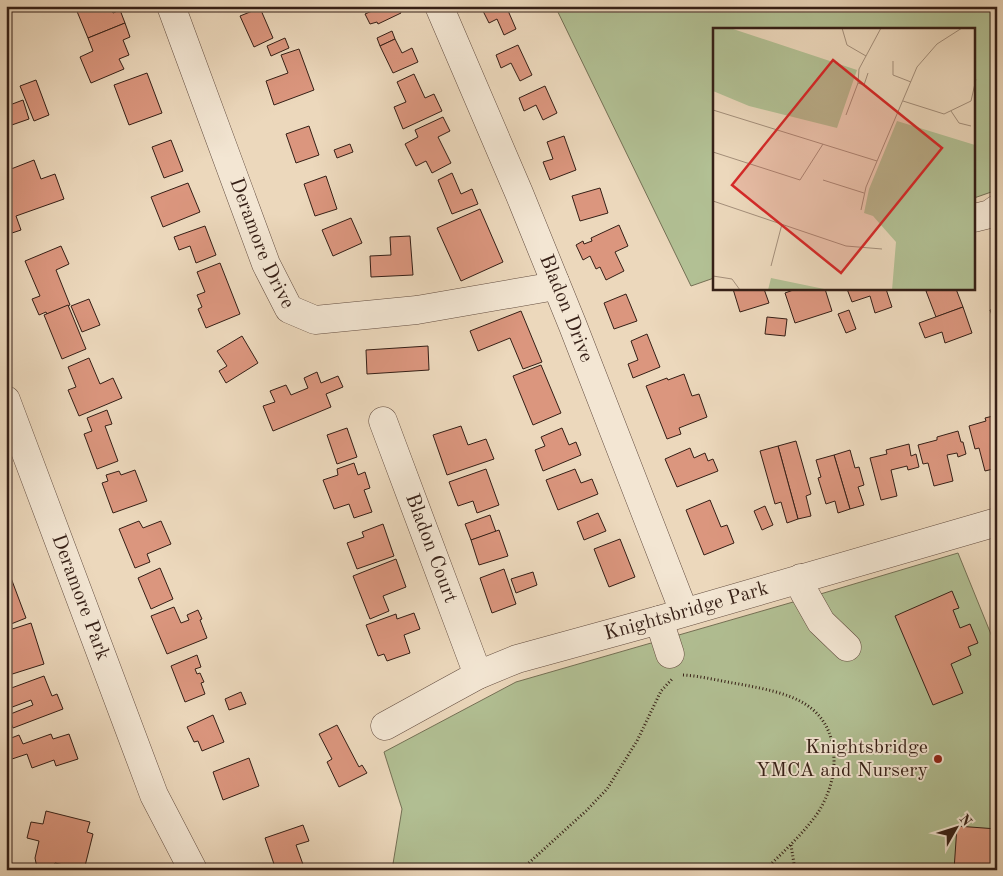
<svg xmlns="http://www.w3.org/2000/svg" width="1003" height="876" viewBox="0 0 1003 876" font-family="'Old Standard TT',serif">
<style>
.green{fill:#b2c094;stroke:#747055}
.building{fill:#db967e;stroke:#351f16}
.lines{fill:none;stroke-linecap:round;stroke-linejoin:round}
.minor-casing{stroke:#634d40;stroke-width:29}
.path{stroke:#351f16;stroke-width:3;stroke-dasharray:1 2.5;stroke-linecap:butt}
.minor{stroke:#f3e6d3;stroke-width:28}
.poi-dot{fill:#8f2418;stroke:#f3e6d3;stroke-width:2}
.labels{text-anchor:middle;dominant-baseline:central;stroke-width:4;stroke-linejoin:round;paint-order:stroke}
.street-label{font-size:20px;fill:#351f16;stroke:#f3e6d3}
.poi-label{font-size:20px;fill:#351f16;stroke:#f3e6d3;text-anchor:end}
.inset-road{fill:none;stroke:#a38e7a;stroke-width:1}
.view{fill:#d62828;fill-opacity:0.15;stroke:#d62828;stroke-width:2.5}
.inset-edge{fill:none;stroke:#351f16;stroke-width:2.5}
</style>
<rect width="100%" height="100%" fill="#ecd8bc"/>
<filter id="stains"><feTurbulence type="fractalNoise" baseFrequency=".004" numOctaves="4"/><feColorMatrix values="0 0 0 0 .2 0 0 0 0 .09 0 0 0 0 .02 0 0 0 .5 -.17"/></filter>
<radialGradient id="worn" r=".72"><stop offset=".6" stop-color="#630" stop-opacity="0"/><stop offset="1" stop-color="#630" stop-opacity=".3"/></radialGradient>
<g class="green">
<polygon points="555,6 991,6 997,22 997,190 974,198 974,29 714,29 714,278 691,286"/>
<polygon points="958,553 997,649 997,870 392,870 402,809 384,752 516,682 807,598"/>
</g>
<g class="building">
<polygon points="83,6 110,6 113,13 120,10 125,23 88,38 76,9"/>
<polygon points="369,6 398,6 401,13 378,24 377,22 370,24 365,14 372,11"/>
<polygon points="487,6 506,6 516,29 504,35 497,19 489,23 482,9"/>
<polygon points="260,8 273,38 254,47 240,16"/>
<polygon points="125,23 130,37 123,40 129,55 119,59 124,69 91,83 80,57 93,51 88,38"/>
<polygon points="392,31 395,39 380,46 377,38"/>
<polygon points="285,38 289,48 271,56 267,46"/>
<polygon points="395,39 402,53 412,48 418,62 393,73 380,46"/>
<polygon points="518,45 532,75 520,81 511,63 501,68 496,55"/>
<polygon points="299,49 314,90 274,105 266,81 288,73 281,55"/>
<polygon points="147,73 162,113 129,125 114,85"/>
<polygon points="414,74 425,98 434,94 442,111 403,129 394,107 406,102 397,82"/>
<polygon points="36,80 49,115 34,121 20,86"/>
<polygon points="545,86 557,113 543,120 536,105 524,111 519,98"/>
<polygon points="23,100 29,119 6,127 6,105 7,106"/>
<polygon points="443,117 450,131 438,137 451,163 432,173 426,161 416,166 405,144 418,137 415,130"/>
<polygon points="309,126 319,155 296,163 286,134"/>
<polygon points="564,136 576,170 550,180 543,162 553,159 547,142"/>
<polygon points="171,140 183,171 164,178 152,147"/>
<polygon points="350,144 353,152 337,158 334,150"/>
<polygon points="34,160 41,179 55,174 64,199 16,216 21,230 6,235 6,171"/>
<polygon points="452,173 461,194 472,189 478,204 452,214 438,180"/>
<polygon points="326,176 337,209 315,216 304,184"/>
<polygon points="188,183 200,212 163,227 151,197"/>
<polygon points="600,188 608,213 580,221 572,196"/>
<polygon points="480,209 503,262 461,281 437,228"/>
<polygon points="351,218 362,243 333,256 322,230"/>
<polygon points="619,225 628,246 615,252 624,271 606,280 600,267 596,269 590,256 583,260 576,245 583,241 584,244 592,241 591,238"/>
<polygon points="205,226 216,255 196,263 190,246 179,250 174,237"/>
<polygon points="410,236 413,275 371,277 370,256 391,255 390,237"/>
<polygon points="61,246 69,264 56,270 70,305 47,314 46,312 39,315 32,299 40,296 25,261"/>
<polygon points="220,263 240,314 206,328 198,309 202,307 197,295 205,292 197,272"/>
<polygon points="733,289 764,289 769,303 740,312"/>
<polygon points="796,289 825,289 832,311 795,323 785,293"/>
<polygon points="847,289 886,289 892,307 875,313 870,296 852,302"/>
<polygon points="933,289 956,289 963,307 936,317 926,291"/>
<polygon points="626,294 637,321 614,329 604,303"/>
<polygon points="89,299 100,325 82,332 71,306"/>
<polygon points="68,305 86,349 62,359 44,315"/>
<polygon points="963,307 972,333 945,343 942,332 925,338 919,323"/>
<polygon points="997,307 997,329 990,310"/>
<polygon points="849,310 856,329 846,333 838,314"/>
<polygon points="521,311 542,362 523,369 510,338 478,351 470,331"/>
<polygon points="767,317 787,319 785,336 765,334"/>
<polygon points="647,334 660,367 633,378 628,364 638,360 631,341"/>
<polygon points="242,336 258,363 226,383 219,371 227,366 217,351"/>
<polygon points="428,346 429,370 367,374 366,350"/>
<polygon points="89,358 100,384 113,378 122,398 79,416 68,390 76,387 68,367"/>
<polygon points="541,365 561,413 533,425 513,376"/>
<polygon points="317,372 321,383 338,376 343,387 326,394 331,407 273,431 263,406 275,402 270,391 286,385 291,395 308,388 304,378"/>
<polygon points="684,374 692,396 699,394 707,417 679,428 681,434 667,439 646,386 667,378 668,380"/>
<polygon points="107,410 112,424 105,426 118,461 97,469 84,434 92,431 87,418"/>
<polygon points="997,415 997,468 985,471 979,448 975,449 969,426 986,421 985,418"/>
<polygon points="461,426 468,445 486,439 494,459 447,475 433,435"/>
<polygon points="347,428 357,457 337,464 327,435"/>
<polygon points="562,428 569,445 576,442 581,455 543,471 535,450 545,446 541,437"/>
<polygon points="958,431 961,442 963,442 966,454 958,457 957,453 947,455 953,481 934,486 928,463 923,464 918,445 937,440 937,437"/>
<polygon points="796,441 811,494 806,496 811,516 798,519 778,446"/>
<polygon points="909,444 911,456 916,454 919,467 908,470 907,466 891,470 897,496 881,500 870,458 887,454 886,450"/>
<polygon points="778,446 798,519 787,523 781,502 775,504 760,451"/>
<polygon points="690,448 694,458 705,453 708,461 713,459 718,471 677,487 665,459"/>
<polygon points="850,450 855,468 859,467 864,485 858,487 864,505 850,509 834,455"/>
<polygon points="834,455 850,509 838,513 835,501 826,504 818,478 821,477 816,460"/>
<polygon points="354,463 358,475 365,472 370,488 364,490 372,512 354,518 349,504 334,509 323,480 338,475 337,469"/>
<polygon points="486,469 499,505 477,513 473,501 458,506 449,482"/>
<polygon points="575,469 581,483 592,479 598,494 558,510 546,480"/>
<polygon points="135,470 147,501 113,513 102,483 108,481 106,475 119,471 121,475"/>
<polygon points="710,500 721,527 727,525 734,543 704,555 686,510"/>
<polygon points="765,506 773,525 762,530 754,511"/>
<polygon points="598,513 606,531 584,540 577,522"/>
<polygon points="490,515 496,532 471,540 465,524"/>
<polygon points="139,521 143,528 161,521 171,544 147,554 150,562 135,568 119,529"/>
<polygon points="383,524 394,556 357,569 347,543 364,537 362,532"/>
<polygon points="499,530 508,556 479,565 471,540"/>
<polygon points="620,539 635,577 609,587 594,549"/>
<polygon points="396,559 406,587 383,596 389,611 370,619 353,576"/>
<polygon points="160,568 173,599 151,609 138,578"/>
<polygon points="504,569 516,604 492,613 480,578"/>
<polygon points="533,572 537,585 516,593 511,579"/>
<polygon points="11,578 26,618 6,626 6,580"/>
<polygon points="952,591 959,608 953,610 960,628 970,624 978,643 968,647 971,655 951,664 963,693 933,705 895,616"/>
<polygon points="174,607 181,623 189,620 187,615 198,610 202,619 200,620 207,638 167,654 151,616"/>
<polygon points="414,613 420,629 404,635 410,653 387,661 384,654 378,656 366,625 396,614 397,619"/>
<polygon points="31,623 44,664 6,676 6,631"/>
<polygon points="197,655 201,667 195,669 197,674 200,673 204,682 201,683 205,694 185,702 171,666"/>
<polygon points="44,676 52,696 57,694 63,709 13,728 8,715 33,705 31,700 7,709 6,706 6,690"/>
<polygon points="241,692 246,704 229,710 225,699"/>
<polygon points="213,715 224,742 202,751 198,741 194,742 187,727"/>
<polygon points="337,725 359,767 362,765 367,773 339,787 327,762 332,759 319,734"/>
<polygon points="51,734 53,739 69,734 78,759 56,766 54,760 32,768 27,754 6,761 6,740 19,735 23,744"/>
<polygon points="249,758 259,786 223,800 213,772"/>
<polygon points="46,811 90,822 87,832 93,834 84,870 55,863 52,868 48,870 42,870 38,867 36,863 35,858 39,841 27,838 31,822 43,824"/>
<polygon points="303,825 309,841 296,845 305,870 271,870 270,869 275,867 265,838"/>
<polygon points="957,826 997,829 997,870 954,870"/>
</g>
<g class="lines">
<defs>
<g id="minor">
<path id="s1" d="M171 6 266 264 289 309 315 320 417 310 544 288 555 282"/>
<path id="s2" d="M439 6 519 193 573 326 684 612"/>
<polyline points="974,218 990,214 997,209"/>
<path id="s3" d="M6 400 154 795 193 870"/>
<path id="s4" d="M383 421 478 675"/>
<polyline points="801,578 804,592 821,622 847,647"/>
<polyline points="659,620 670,654"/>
<path id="s5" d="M385 726 445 693 478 675 517 659 659 620 997 522"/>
</g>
</defs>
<use href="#minor" class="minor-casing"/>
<g class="path">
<path d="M683 675C701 676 720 681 739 684 787 693 833 701 834 761 834 780 827 799 817 814 802 835 783 852 765 870"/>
<polyline points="791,845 795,870"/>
<polyline points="521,870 586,811 607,789 637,741 661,691 673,678"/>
</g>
<use href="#minor" class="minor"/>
</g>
<circle class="poi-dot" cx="938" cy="759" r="5"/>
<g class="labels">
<g class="street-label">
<text stroke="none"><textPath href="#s1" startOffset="254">Deramore Drive</textPath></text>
<text stroke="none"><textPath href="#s2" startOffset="328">Bladon Drive</textPath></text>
<text stroke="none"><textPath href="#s4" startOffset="136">Bladon Court</textPath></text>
<text stroke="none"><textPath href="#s3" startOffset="211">Deramore Park</textPath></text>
<text stroke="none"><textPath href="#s5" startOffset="324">Knightsbridge Park</textPath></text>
</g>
<g class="poi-label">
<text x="928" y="748">Knightsbridge<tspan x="928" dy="23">YMCA and Nursery</tspan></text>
</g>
</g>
<g transform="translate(713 28)">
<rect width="262" height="262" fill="#ecd8bc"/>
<path d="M0 0H17L144 42 124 100 36 78 0 63ZM184 93 262 117V262H179L183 214 160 188 151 185 156 161ZM58 250 116 262H55Z" fill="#b2c094"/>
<path class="inset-road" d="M129 0 134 17 153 28M180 33V47L198 54M145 55 151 57 155 45M190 73 231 86 258 73 263 51M0 82 164 133M238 83 246 95 258 98M133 87 145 55 146 41 168 0M0 124 87 152 110 116M110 152 151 165M0 173 133 218 169 221M148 182 153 159 204 39 224 16 249 0M58 238 69 196M0 248 19 251 27 262"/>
<path class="view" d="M120 32 229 120 128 245 19 157Z"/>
<rect width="262" height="262" class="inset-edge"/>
</g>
<rect width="1003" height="876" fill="none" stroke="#ecd8bc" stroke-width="25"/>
<rect x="8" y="8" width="988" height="861" fill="none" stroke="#351f16" stroke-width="2.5"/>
<rect x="12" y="12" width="978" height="851" fill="none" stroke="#351f16"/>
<g transform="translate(956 828) rotate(51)" stroke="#f3e6d3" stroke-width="4" paint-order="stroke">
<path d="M0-4L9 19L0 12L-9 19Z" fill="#351f16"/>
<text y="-8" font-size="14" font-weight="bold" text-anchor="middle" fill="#351f16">N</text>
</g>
<rect width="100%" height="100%" filter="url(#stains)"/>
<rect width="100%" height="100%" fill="url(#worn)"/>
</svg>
